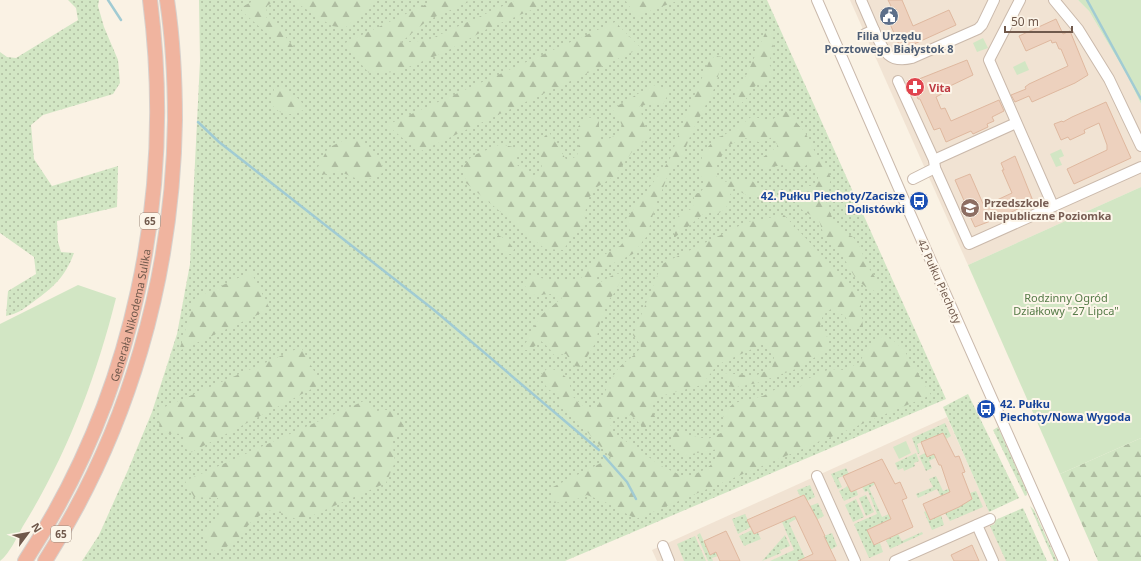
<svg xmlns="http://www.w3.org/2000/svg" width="1141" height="561" viewBox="0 0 1141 561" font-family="'Noto Sans',sans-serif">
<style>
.residential{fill:#f1e3d3}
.grass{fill:url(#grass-dots)}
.forest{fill:url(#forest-firs)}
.green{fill:#d2e6c4}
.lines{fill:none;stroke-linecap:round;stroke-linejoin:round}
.stream{stroke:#a1cbd3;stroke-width:2.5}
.building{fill:#edd1be;stroke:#dfb89f}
.minor-casing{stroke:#cab9ab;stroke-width:12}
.highway-casing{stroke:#d7d1cd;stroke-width:16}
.minor{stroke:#fff;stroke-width:10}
.highway{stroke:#f0b49f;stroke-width:14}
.labels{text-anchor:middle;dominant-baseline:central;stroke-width:4;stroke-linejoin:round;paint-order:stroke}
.shield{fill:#fdf6ea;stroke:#9a887b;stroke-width:1}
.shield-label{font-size:10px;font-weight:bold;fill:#70594c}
.service-label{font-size:11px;font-weight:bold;fill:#4e5e75;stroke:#fdf6ea}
.health-label{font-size:11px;font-weight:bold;fill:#be3a42;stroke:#fdf6ea;text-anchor:start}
.transit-label{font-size:11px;font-weight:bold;fill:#164399;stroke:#fdf6ea;text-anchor:end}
.education-label{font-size:11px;font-weight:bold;fill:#785e54;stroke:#fdf6ea;text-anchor:start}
.street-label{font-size:11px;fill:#70594c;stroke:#fdf6ea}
.park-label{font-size:11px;fill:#567b48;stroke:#fdf6ea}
</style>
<defs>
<pattern id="grass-dots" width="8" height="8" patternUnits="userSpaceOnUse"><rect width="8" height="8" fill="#d2e6c4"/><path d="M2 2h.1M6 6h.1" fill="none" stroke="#afbda1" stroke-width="1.8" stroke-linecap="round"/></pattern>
<pattern id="forest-firs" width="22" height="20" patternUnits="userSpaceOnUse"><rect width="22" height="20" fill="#d2e6c4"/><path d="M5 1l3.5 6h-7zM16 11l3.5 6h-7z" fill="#afbda1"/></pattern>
</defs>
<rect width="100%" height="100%" fill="#faf2e4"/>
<g class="residential">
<polygon points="850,0 1078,0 1089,11 1127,75 1141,104 1141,187 968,265"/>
<polygon points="947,417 1011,561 657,561 652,550"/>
</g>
<g class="grass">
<path d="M68 0H99L98 6 104 27 118 60 120 83 113 94 43 115 31 125 34 159 52 186 118 166 117 207 57 221 58 242 61 252 74 253C65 277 54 287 33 302 24 309 17 314 6 316L8 291 36 274 34 257 0 233V52L7 57 16 58 78 20 76 8Z"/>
<polygon points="199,0 767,0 946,399 565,561 82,561 99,535 128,470 152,412 177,334 190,264 200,61"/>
<polygon points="968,394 1019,498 989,512 943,407"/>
<polygon points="945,423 951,436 946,439 938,435 917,444 920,453 918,454 912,438"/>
<polygon points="998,427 1027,492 1027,495 1025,496 993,430"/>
<polygon points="916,453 919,461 914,463 915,466 904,471 903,468 898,470 895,463"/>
<polygon points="925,453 935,453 937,457 929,461 932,468 926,471 919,456"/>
<polygon points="846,468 849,474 838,478 842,487 838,489 831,474"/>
<polygon points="936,476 943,491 951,488 953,491 941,497 937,489 918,498 916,494 933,487 929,479"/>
<polygon points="874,481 875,484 869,488 882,517 889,514 891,519 867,530 874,545 880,543 883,552 869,558 854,524 877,514 868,491 865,492 862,487"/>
<polygon points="810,485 815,497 807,501 804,495 800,496 797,490"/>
<polygon points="848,486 856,489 858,495 844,501 839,491"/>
<polygon points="976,491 983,507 950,521 945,513 972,499 970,493"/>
<polygon points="866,495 874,512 866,516 859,498"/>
<polygon points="856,499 864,517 853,522 845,505"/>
<polygon points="818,503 824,516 816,520 810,506"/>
<polygon points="1030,506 1034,510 1057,561 1054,561"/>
<polygon points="1023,508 1047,561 1006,561 990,526 995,524 993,521"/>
<polygon points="926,511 930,520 941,515 944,525 932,530 924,512"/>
<polygon points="745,514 751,527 738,534 732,519"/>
<polygon points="795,516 796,519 789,523 805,558 798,561 770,561 794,550 782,522"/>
<polygon points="752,530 754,534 758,533 761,539 744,546 739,536"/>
<polygon points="922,532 923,534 890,549 886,540 898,534 902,541"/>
<polygon points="700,533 710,555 716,552 718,556 712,558 713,561 708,561 697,535"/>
<polygon points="832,533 837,546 830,550 824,536"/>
<polygon points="785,535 790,546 780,550 781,553 762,561"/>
<polygon points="695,536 706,561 684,561 677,544"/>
</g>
<g class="forest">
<polygon points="255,0 271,0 273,2 267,6 266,17 279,28 294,48 283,48 245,14 240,8"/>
<polygon points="295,0 376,0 345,28 332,26 295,2"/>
<polygon points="435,0 473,0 428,20 400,43 428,40 516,0 546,0 536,8 489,28 443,53 396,72 369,73 343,44"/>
<polygon points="625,0 680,0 636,16"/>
<polygon points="615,22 641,48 419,152 387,125"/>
<path d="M766 31 771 32C776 43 771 53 769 64L774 72 772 78 766 83 757 84C749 92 749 98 739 105L734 103 735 91 747 74Z"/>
<polygon points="716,56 722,57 720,69 715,87 691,134 682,157 668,175 661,193 658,196 647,236 633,254 601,269 593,278 597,284 615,274 624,273 615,292 608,301 599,326 596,342 581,367 574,366 566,354 554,355 549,348 541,341 530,350 520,350 527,341 540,316 562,298 552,294 533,295 524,285 529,275 553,281 579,281 593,261 620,246 631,233 626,219 669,161 684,120 710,59"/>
<path d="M653 85 671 89 663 104 655 103 640 106 643 122 650 138 636 146 615 176 597 187 588 199 583 223 563 250 545 249 466 183 463 167 472 156 501 144 520 149 517 157V165L533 176 542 169 539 142 549 132 567 161 577 156 580 141 578 127 585 117 599 119V140C610 140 617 136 622 126L619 118 612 109Z"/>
<path d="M281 86 300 100 306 109C292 115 283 118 272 105L274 89Z"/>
<polygon points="785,110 805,132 815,152 828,170 831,179 826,195 827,205 836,227 853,237 862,250 864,261 881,286 877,292 867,288 856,279 842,255 827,241 824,236 819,220 802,210 797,193 803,187 816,185 819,174 808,164 798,171 784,165 763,168 758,161 778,146 772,137 762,143 745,138 727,146 716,167 717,179 724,182 737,179 751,179 761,191 756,198 746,195 734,188 730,195 726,209 717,214 706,212 674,238 674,229 679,215 691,209 695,202 693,194 700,193 705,186 700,172 702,157 707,148 716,138 724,135 741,125 751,117 772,120"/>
<polygon points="344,140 359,141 379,158 385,171 375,178 360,180 338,171 322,175 318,167 328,148"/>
<path d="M784 215 861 297V311L863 327 852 331 845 316 831 309 823 315 820 326 826 332 830 348 796 369 757 383 732 388 724 373 755 376 772 368 774 357 763 344 717 365 702 385 657 397 651 408 656 419 643 429 640 424 631 415 608 419 614 433 663 467 685 477C703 471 714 469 718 449L681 456 673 443V432L684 433 691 436 708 439 723 432V413L734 403 763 396 776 389H798L806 380 815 375 830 369 845 370 860 362 867 347 883 336 893 340 904 350 931 395 636 519 605 502 587 495 572 501 552 503 551 488 611 458 560 402 559 396 548 389 539 376 548 368 559 371 569 380 572 396 587 409H596C603 397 609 382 617 370 624 361 637 356 641 346L633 335 662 264 747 222Z"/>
<polygon points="498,235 507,240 514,249 512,254 504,254 494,242"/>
<polygon points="251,272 270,309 179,351 195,298"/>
<polygon points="301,347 321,384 188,454 182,434 159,433 160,409"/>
<path d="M366 400 367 404 377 411C396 408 394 412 404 426L400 434 392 440 395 462 386 483 300 521 285 514 267 510 250 523 234 544 211 552 203 531 219 519 218 498 194 497 185 481Z"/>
<polygon points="1141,438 1141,561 1098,561 1060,474"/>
</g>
<g class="green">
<polygon points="1078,0 1141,0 1141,104 1127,75 1089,11"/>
<polygon points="983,38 988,48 977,52 973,43"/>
<polygon points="1025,61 1029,70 1017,75 1013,67"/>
<polygon points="1061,149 1064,156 1059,158 1062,165 1056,167 1050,154"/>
<polygon points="1141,187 1141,438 1060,474 968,265"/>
<path d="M78 285 116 298C96 378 67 455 23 526 17 537 10 553 0 561V324Z"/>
<polygon points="906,441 911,453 899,459 893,447"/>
</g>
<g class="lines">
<g class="stream">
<polyline points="108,0 121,20"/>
<polyline points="1087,0 1141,99"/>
<polyline points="198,122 219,142 434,310 599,450"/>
<polyline points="604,456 627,482 636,499"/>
</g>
</g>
<g class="building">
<polygon points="888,0 902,0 913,26 949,10 956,25 903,49 902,46 900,47 884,10 891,6"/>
<polygon points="1056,19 1063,34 1070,31 1088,75 1075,83 1032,102 1029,96 1015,102 1011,95 1026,89 1025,87 1029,84 1068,66 1061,49 1059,49 1056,42 1052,43 1051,40 1026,51 1019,36"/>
<polygon points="967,60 973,75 950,86 951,89 936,97 941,109 945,108 951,121 999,100 1004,111 992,117 994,121 987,124 988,127 973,134 971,131 946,142 940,128 934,130 920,99 918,99 913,86 914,83 919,81 919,79"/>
<polygon points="1106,102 1131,158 1074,184 1067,169 1107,150 1107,145 1099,123 1084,130 1085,133 1070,140 1068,137 1061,140 1054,124 1062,121 1063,122 1072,117"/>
<polygon points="1015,156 1033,201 1006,215 975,227 968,212 969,212 955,180 970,174 984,206 1012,193 1002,170 1004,170 1001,163"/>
<polygon points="943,433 955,457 959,456 965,472 962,473 972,499 959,507 930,520 923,504 950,492 941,465 939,465 934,454 927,457 921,442"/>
<polygon points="882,459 895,484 900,482 907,498 902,500 913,527 874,545 867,530 891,519 874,482 851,492 843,476"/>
<polygon points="804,495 817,519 825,536 824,536 836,561 798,561 813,554 795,516 754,534 747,520"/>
<polygon points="726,531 729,537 740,561 720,561 716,552 710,555 704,541"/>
<polygon points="972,545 979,561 954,561 951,555"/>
</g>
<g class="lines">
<defs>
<g id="minor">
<polyline points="817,0 907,207 1064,561"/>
<polyline points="861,0 874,30"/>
<polyline points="1020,0 989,60 1053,206"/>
<polyline points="1054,0 1078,29 1109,79 1141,146"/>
<path d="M865 34 874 30C883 50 888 64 912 58L978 29 982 25 994 0"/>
<polyline points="898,81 934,160 935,168 913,179"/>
<polyline points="934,160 1016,123"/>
<polyline points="935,168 969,244 1141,167"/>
<polyline points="817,476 855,561"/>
<polyline points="977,525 993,561"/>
<polyline points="663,546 669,561"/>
<polyline points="895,561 990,519"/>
</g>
<g id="highway">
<path id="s1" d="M25 561C134 395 175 196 150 0"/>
<path d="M45 561C129 430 173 276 175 120 175 80 173 40 167 0"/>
</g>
</defs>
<use href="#minor" class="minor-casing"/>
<use href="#highway" class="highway-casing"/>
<use href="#minor" class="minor"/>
<use href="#highway" class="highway"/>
</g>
<defs>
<symbol id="civic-disc" viewBox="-11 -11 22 22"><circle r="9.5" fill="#5c6f8a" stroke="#fdf6ea"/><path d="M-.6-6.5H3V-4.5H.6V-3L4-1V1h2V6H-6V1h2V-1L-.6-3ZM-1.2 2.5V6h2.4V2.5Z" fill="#fff"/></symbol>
<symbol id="pharmacy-disc" viewBox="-11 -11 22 22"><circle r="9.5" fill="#e0444e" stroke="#fdf6ea"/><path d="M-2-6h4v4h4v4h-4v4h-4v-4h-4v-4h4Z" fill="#fff"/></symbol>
<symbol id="bus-disc" viewBox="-11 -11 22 22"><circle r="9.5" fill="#1a4fb4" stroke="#fdf6ea"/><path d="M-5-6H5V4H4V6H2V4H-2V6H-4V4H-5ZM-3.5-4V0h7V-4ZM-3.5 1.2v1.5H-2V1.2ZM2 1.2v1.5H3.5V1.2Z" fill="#fff"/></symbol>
<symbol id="school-disc" viewBox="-11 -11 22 22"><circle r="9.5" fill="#8d6e63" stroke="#fdf6ea"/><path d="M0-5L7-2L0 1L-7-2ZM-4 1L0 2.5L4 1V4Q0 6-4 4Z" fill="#fff"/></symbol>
</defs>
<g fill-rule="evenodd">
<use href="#civic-disc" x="878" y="5" width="22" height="22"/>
<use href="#pharmacy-disc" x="904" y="76" width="22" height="22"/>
<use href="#bus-disc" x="908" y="190" width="22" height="22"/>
<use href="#school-disc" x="959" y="197" width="22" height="22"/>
<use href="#bus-disc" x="975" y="398" width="22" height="22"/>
</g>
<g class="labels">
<g class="shield">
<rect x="140" y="213" width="20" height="16" rx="3"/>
<rect x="51" y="526" width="20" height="16" rx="3"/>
</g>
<g class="shield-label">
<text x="150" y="221">65</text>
<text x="61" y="534">65</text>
</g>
<g class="service-label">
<text x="889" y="35">Filia Urzędu<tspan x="889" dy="13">Pocztowego Białystok 8</tspan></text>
</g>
<g class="health-label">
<text x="929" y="87">Vita</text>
</g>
<g class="transit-label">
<text x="905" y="195">42. Pułku Piechoty/Zacisze<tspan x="905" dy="13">Dolistówki</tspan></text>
<text x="1000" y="403" text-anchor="start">42. Pułku<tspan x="1000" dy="13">Piechoty/Nowa Wygoda</tspan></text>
</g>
<g class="education-label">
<text x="984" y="202">Przedszkole<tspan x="984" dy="13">Niepubliczne Poziomka</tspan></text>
</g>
<g class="street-label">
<text transform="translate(940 281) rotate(66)">42 Pułku Piechoty</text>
<text stroke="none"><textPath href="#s1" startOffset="269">Generała Nikodema Sulika</textPath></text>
</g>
<g class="park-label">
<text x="1066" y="297">Rodzinny Ogród<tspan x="1066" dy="13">Działkowy "27 Lipca"</tspan></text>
</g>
</g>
<g transform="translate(28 533) rotate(58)" stroke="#fdf6ea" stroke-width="3" paint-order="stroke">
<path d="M0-3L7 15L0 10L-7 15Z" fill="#70594c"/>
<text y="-6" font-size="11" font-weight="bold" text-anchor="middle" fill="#70594c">N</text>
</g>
<path d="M1005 26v6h67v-6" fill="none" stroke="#70594c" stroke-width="2"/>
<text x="1011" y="26" font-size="12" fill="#70594c" stroke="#fdf6ea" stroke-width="3" paint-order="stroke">50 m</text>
</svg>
